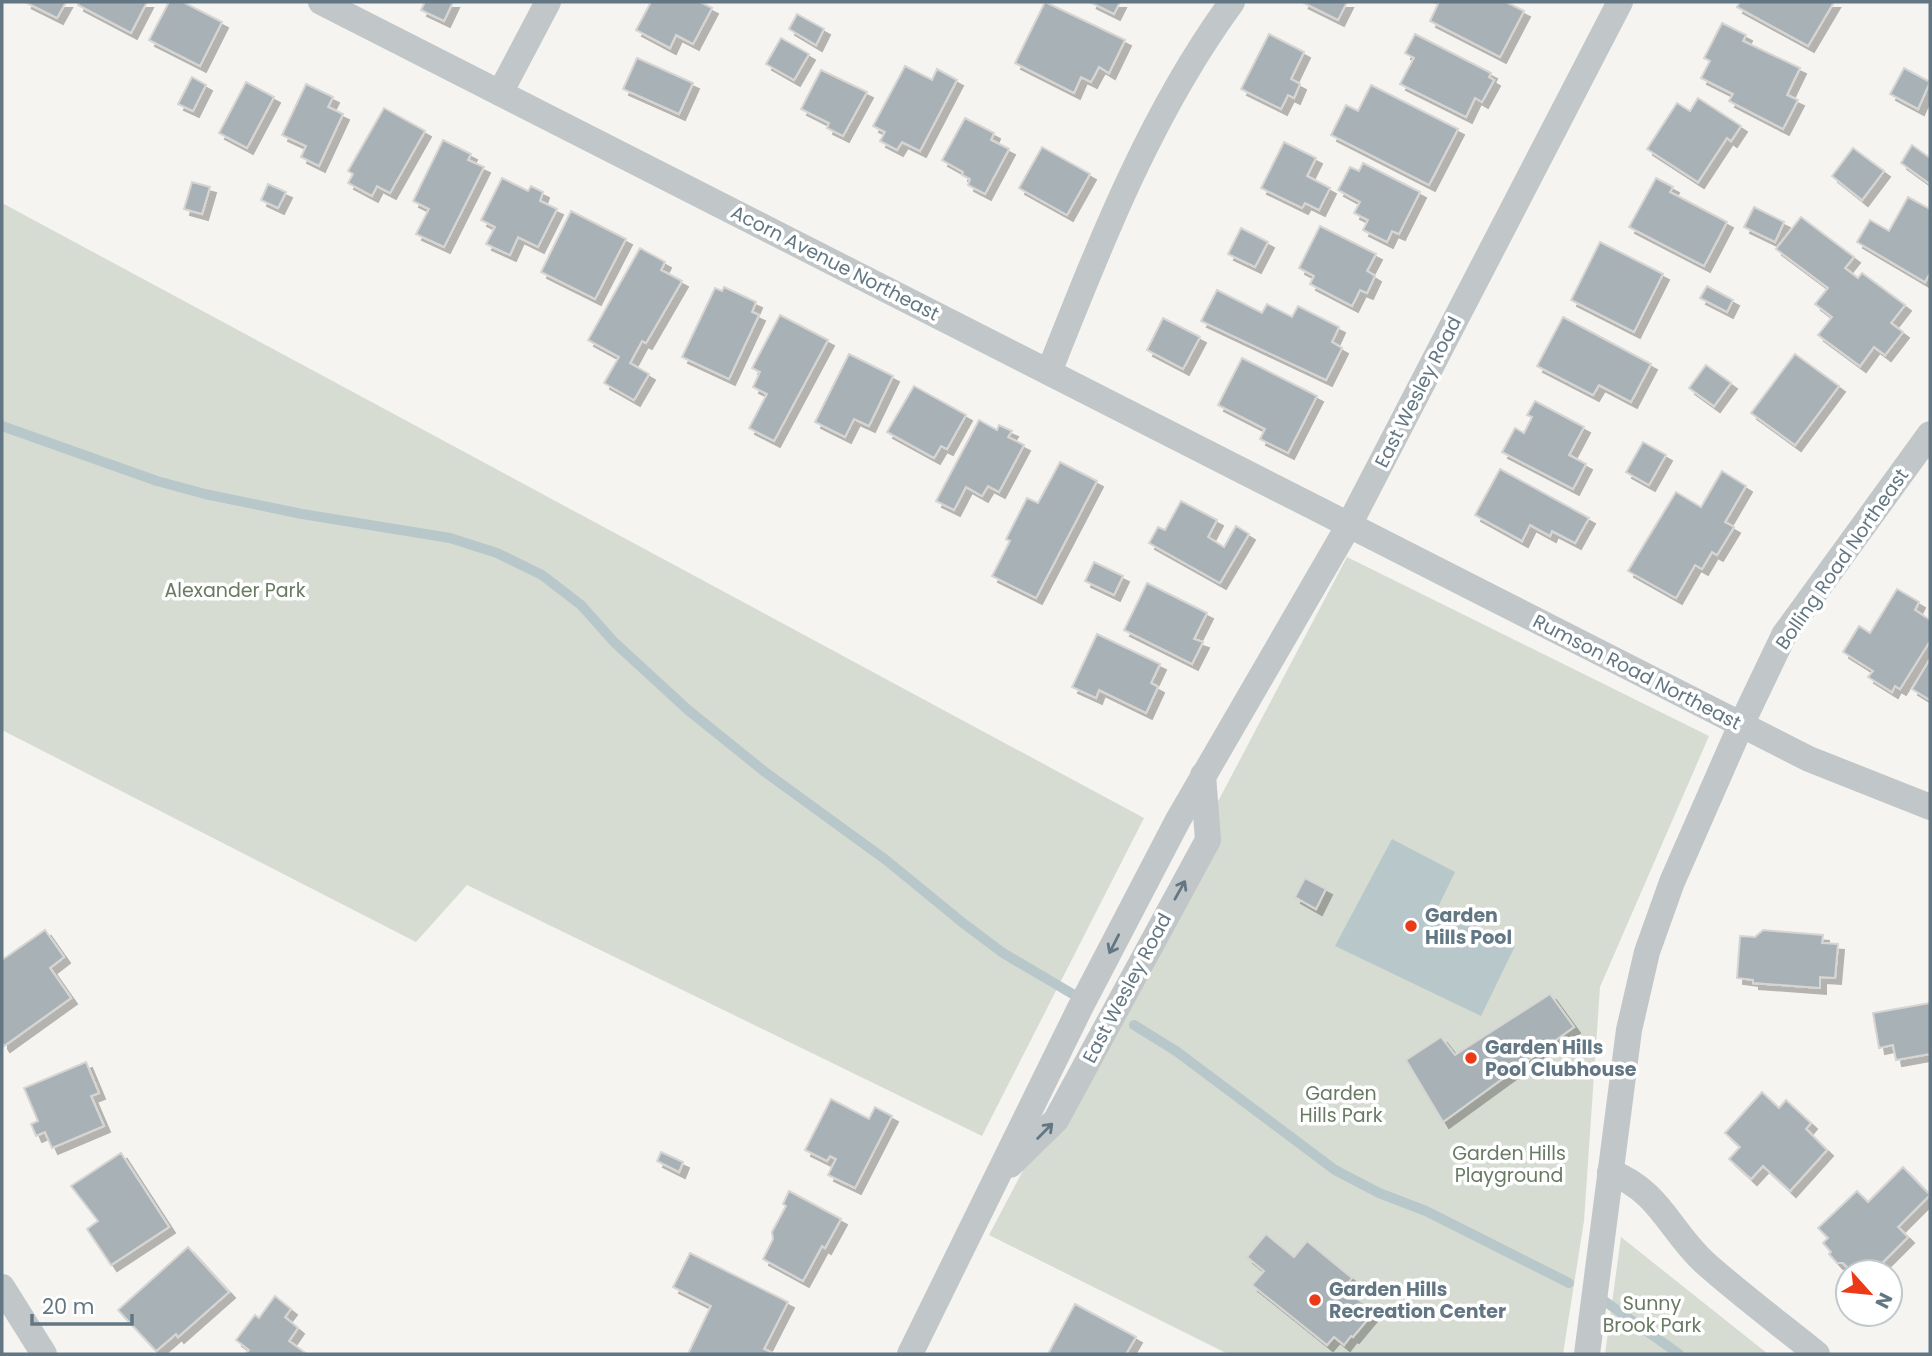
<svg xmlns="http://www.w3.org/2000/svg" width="1932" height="1356" viewBox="0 0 1932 1356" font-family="Poppins,sans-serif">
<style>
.green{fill:#d6dcd1}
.water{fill:#b8c7ca}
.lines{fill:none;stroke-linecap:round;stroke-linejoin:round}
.stream{stroke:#b8c7ca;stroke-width:10}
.building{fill:#a8b2b6;stroke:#d6d5d3;stroke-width:2;filter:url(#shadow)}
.street{stroke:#c1c6c8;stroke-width:26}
.oneway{stroke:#627783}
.poi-dot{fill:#ec3a18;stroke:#fff;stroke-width:2.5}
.labels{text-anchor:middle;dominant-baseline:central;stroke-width:7;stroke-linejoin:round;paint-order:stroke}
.street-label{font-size:19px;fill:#627783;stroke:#fff}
.park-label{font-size:19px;fill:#687a61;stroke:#fff}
.poi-label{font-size:19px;font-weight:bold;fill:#627783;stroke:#fff;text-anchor:start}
</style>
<defs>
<filter id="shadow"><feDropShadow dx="6" dy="6" stdDeviation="0" flood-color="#0004"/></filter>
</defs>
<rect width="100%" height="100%" fill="#f5f4f0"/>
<g class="green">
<polygon points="2,203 1144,818 982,1136 467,885 416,942 2,730"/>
<polygon points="1347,557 1709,736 1600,987 1584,1221 1563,1354 1228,1354 989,1235"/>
<polygon points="1621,1237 1768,1354 1605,1354"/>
</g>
<polygon class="water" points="1392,839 1455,872 1438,907 1515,946 1481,1016 1335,946"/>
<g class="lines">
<g class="stream">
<polyline points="2,426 157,481 205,494 302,514 450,538 497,553 542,575 581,605 614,642 688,710 765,772 886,860 963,923 1003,953 1076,996"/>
<polyline points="1134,1025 1176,1051 1335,1170 1379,1193 1426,1211 1569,1283"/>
<polyline points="1603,1300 1679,1354"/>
</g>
</g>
<g class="building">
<polygon points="25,2 66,2 57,18"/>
<polygon points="79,2 147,2 131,33 78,5"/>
<polygon points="169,2 183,2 222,22 200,66 149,40"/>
<polygon points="425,2 453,2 444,21 421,10"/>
<polygon points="651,2 700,2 712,8 693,44 676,35 670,48 636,30"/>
<polygon points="1045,2 1125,40 1109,73 1099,67 1091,82 1081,77 1074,93 1015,63"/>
<polygon points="1090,2 1120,2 1114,14"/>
<polygon points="1302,2 1347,2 1338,20"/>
<polygon points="1433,2 1506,2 1524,11 1500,57 1430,21 1438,4"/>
<polygon points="1740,2 1834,2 1808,46 1737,7"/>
<polygon points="797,14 824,29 816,45 789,29"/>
<polygon points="1722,23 1746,35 1743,41 1800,68 1787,95 1798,100 1783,129 1729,101 1733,94 1701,78 1710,61 1704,58"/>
<polygon points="1269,34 1304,52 1291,79 1300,84 1294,98 1288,95 1281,109 1241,89"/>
<polygon points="1415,34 1491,73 1489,77 1494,80 1482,102 1475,98 1466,117 1400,84 1414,58 1405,53"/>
<polygon points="781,38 809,54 794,80 766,64"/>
<polygon points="637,58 693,83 679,114 623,89"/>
<polygon points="905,66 932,80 937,69 957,80 920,151 902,142 897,150 880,141 885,132 873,126"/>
<polygon points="1904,68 1930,82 1918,109 1890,94"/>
<polygon points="821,70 867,92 843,136 827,128 829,123 801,109"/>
<polygon points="192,77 206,85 193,111 178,104"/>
<polygon points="246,82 274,97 247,148 219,133"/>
<polygon points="306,84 333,97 328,107 343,114 319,166 301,157 306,146 282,135"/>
<polygon points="1371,85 1458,129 1429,185 1331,135 1346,105 1358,111"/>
<polygon points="1698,98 1741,126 1731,141 1727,138 1698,182 1647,149 1677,103 1690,111"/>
<polygon points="384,108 425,131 390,193 377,186 372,196 348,183 353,174 348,171"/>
<polygon points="965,118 994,133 991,140 1009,149 985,194 968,185 970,179 962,175 963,172 942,160"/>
<polygon points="443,140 471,154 468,160 484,167 444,247 416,234 429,209 413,201"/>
<polygon points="1284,142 1316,158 1307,176 1330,188 1319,210 1305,203 1302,208 1261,188"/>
<polygon points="1912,145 1930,158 1930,184 1901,163"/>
<polygon points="1042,147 1090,174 1067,215 1019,188"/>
<polygon points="1853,148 1884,171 1862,200 1832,176"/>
<polygon points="1363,163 1420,192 1399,234 1392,231 1387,242 1363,230 1368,220 1354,213 1360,202 1338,190 1350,167 1359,171"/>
<polygon points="502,178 528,191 531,186 543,192 540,201 557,209 538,247 518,237 510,255 486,244 495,227 481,220"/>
<polygon points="1656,178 1673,187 1670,192 1727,222 1704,266 1629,227"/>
<polygon points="192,182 210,187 202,214 184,209"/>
<polygon points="268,184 286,192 278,208 261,200"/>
<polygon points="1908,197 1930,209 1930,273 1925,282 1857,242 1870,220 1889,231"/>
<polygon points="1754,207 1784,222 1775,242 1744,227"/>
<polygon points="571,211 626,239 595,299 541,272"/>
<polygon points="1801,217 1854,257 1845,268 1858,278 1862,273 1905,305 1891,323 1903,332 1885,355 1874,347 1860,366 1818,335 1832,317 1815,304 1828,288 1776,249"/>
<polygon points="1320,226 1376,254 1367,271 1375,276 1367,293 1360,290 1352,306 1310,284 1314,276 1299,268"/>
<polygon points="1241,228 1268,242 1255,267 1228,254"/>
<polygon points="1600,242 1663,274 1634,332 1571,300"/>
<polygon points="640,248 665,262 661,270 682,281 646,343 642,341 630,363 649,374 634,400 604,383 619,357 588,340"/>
<polygon points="1707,286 1733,300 1727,312 1700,298"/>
<polygon points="724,287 756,302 752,312 759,315 729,379 682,357 715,288 722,291"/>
<polygon points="1217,290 1262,313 1267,304 1292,317 1298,306 1339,327 1332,342 1342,348 1326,380 1201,321"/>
<polygon points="780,315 828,340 774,441 749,428 767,394 753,387 760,372 752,368"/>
<polygon points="1563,317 1651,364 1631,402 1599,385 1593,395 1537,366"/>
<polygon points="1163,318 1200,337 1183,369 1147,350"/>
<polygon points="849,354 893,376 869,426 854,419 845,437 815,422"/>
<polygon points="1795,354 1839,386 1795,445 1751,413"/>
<polygon points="1242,358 1317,396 1288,453 1260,439 1265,429 1218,405"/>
<polygon points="1706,365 1731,383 1714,406 1689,388"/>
<polygon points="914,386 966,415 947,449 941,446 934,458 887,432"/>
<polygon points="1535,401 1584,427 1569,455 1586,464 1573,489 1502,452 1515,428 1524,433 1532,417 1527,415"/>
<polygon points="979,420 997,430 999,425 1012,431 1008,437 1024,445 999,492 988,486 982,496 966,487 954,510 936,501"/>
<polygon points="1643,442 1666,455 1649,485 1626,472"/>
<polygon points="1060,462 1097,481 1036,598 992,576 1010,541 1006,539 1027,498 1038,503"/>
<polygon points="1500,469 1589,518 1575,543 1552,531 1550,536 1530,525 1522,541 1475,515"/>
<polygon points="1722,471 1746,486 1725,522 1734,527 1717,555 1712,552 1702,569 1695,565 1676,598 1628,571 1676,492 1701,507"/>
<polygon points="1181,501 1217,520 1208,537 1224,547 1236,526 1249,534 1220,583 1149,543 1158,527 1165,530"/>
<polygon points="1094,562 1123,576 1114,595 1085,581"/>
<polygon points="1147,583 1207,613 1194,639 1203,642 1192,664 1124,630"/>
<polygon points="1897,589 1919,602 1915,610 1930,620 1930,641 1900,689 1895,686 1892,692 1868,677 1873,671 1843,652 1859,626 1870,633"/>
<polygon points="1097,634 1160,664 1151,683 1158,687 1146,713 1099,690 1096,698 1072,687"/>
<polygon points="1930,659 1930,700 1912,689"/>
<polygon points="1305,878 1326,889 1316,909 1295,897"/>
<polygon points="45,930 64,957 50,968 71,998 4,1046 2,1043 2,960"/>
<polygon points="1763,930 1823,935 1822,943 1838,944 1835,978 1820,977 1820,988 1753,983 1753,980 1737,978 1740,936 1755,937"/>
<polygon points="1550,994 1574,1027 1443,1122 1406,1060 1441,1037 1455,1055"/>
<polygon points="1930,1003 1930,1054 1896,1060 1893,1045 1879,1048 1873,1013"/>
<polygon points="86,1062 99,1093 91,1096 104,1126 52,1148 45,1132 36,1136 31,1124 38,1121 24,1088"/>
<polygon points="1762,1092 1779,1108 1786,1100 1811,1123 1806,1129 1827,1150 1790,1191 1763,1166 1751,1179 1729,1159 1740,1147 1725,1133"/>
<polygon points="831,1099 869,1119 875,1107 892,1116 855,1188 828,1175 836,1159 830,1156 827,1161 805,1150"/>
<polygon points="661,1152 683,1162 679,1172 657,1161"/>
<polygon points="121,1153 169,1227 111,1265 87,1229 98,1221 71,1186"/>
<polygon points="1903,1167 1930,1195 1898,1227 1908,1237 1873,1272 1869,1272 1861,1264 1852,1272 1843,1263 1837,1263 1829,1254 1831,1252 1823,1243 1828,1238 1818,1228 1857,1191 1868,1202"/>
<polygon points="789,1191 841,1219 825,1248 822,1246 803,1281 763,1259 773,1239 772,1232 786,1206 783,1204"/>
<polygon points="1266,1234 1294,1257 1307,1241 1352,1278 1344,1288 1374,1312 1353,1337 1351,1336 1344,1345 1334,1337 1327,1345 1252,1285 1264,1271 1247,1257"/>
<polygon points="188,1247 229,1292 178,1337 176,1334 156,1351 118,1310"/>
<polygon points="690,1253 788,1302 764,1349 775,1354 688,1354 711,1306 673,1287"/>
<polygon points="275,1296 291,1309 285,1317 298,1328 289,1341 307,1354 245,1354 249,1350 236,1340 255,1315 259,1318"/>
<polygon points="1075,1304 1136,1337 1126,1354 1048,1354"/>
</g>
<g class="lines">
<g class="street">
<polyline points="321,2 1809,759 1930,807"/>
<polyline points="500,93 548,2"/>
<path d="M1049 372C1100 244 1150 114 1232 2"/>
<polyline points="1010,1165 1056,1120 1208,840 1203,775"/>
<path d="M1610 1172C1660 1191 1669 1230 1705 1263 1741 1295 1780 1324 1817 1354"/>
<polyline points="2,1287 44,1354"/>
<polyline points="910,1354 1080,1008 1178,820 1349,525 1620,2"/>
<polyline points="1587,1354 1629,1030 1647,952 1672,882 1741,725 1784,635 1930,434"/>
</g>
</g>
<defs><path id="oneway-shaft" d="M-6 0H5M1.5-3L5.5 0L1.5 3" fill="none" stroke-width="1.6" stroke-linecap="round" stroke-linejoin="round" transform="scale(1.75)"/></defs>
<g class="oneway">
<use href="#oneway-shaft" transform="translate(1180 890) rotate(-61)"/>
<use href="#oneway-shaft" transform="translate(1114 944) rotate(117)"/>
<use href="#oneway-shaft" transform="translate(1045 1131) rotate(-45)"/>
</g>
<g class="poi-dot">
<circle cx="1411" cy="926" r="7"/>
<circle cx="1471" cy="1058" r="7"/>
<circle cx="1315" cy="1300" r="7"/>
</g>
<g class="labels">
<g class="street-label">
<text transform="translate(835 263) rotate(27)">Acorn Avenue Northeast</text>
<text transform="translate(1418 392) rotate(-63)">East Wesley Road</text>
<text transform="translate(1842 559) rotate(-55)">Bolling Road Northeast</text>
<text transform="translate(1637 672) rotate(27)">Rumson Road Northeast</text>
<text transform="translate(1127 988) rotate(-62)">East Wesley Road</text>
</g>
<g class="park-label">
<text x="235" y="590">Alexander Park</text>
<text x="1341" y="1093">Garden<tspan x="1341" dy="22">Hills Park</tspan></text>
<text x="1509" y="1153">Garden Hills<tspan x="1509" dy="22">Playground</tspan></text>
<text x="1652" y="1303">Sunny<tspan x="1652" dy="22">Brook Park</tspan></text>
</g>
<g class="poi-label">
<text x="1425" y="915">Garden<tspan x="1425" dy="22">Hills Pool</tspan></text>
<text x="1485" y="1047">Garden Hills<tspan x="1485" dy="22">Pool Clubhouse</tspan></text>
<text x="1329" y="1289">Garden Hills<tspan x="1329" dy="22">Recreation Center</tspan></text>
</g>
</g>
<rect width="1932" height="1356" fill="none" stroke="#627783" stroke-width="7"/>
<g transform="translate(1869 1293) rotate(117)"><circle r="33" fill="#ffffff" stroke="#c0c9cd" stroke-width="2"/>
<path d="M0-5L12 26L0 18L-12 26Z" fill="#ec3a18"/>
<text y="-10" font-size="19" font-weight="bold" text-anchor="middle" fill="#627783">N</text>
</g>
<path d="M32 1314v10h100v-10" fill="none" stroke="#627783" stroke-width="3.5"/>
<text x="42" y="1314" font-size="21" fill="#627783" stroke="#ffffff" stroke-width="5" paint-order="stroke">20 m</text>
</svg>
